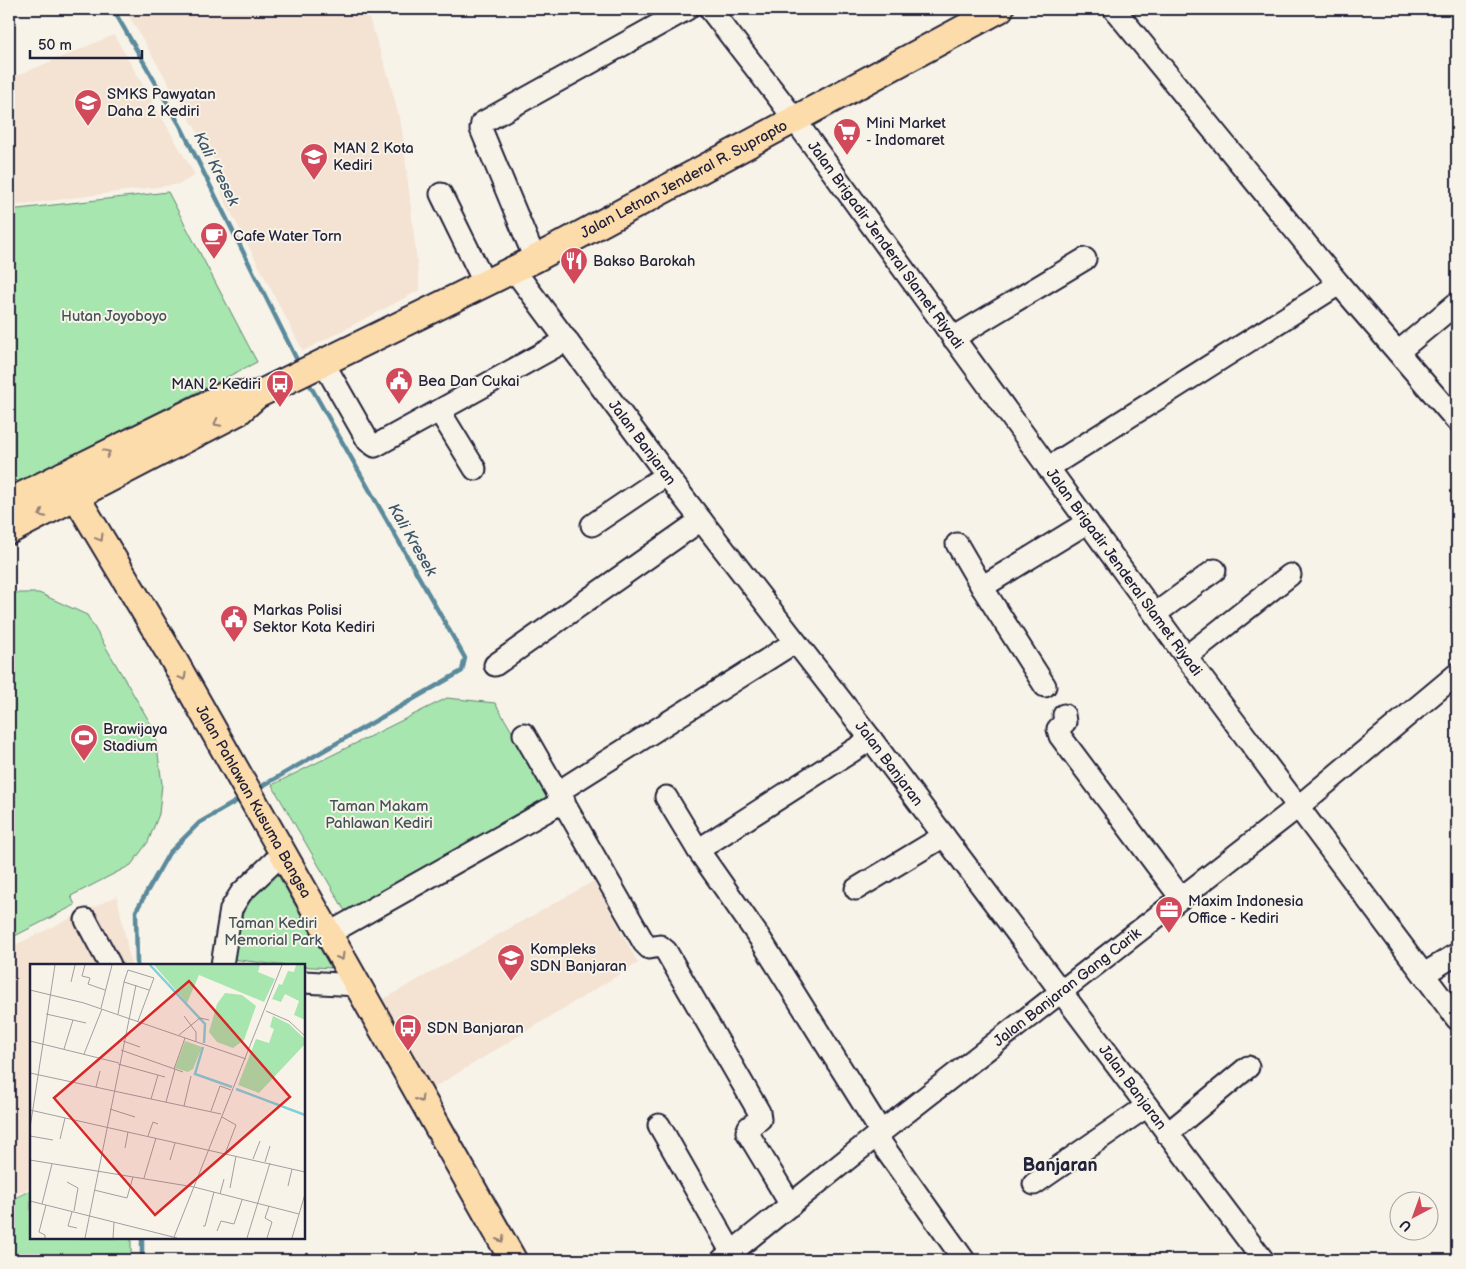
<svg xmlns="http://www.w3.org/2000/svg" width="1466" height="1269" viewBox="0 0 1466 1269" font-family="'Balsamiq Sans',sans-serif">
<style>
.built{fill:#f4e2d2}
.green{fill:#a7e6ae;stroke:#648474}
.lines{fill:none;stroke-linecap:round;stroke-linejoin:round}
.stream{stroke:#5a8a9c;stroke-width:4.5}
.minor-casing{stroke:#22223b;stroke-width:25}
.major-casing{stroke:#22223b;stroke-width:30}
.minor{stroke:#f7f3e8;stroke-width:21}
.major{stroke:#fddcac;stroke-width:26}
.oneway{stroke:#907f74}
.labels{text-anchor:middle;dominant-baseline:central;stroke-width:4;stroke-linejoin:round;paint-order:stroke}
.poi-label{font-size:15px;fill:#22223b;stroke:#f7f3e8;text-anchor:start}
.street-label{font-size:15px;fill:#22223b;stroke:#f7f3e8}
.park-label{font-size:15px;fill:#435358;stroke:#f7f3e8}
.water-label{font-size:16px;font-style:italic;fill:#3e566b;stroke:#f7f3e8}
.quarter-label{font-size:18px;font-weight:bold;fill:#22223b;stroke:#f7f3e8}
.inset-river{fill:none;stroke:#80d0dc;stroke-width:2.5}
.inset-road{fill:none;stroke:#a29fa3;stroke-width:1}
.view{fill:#d62828;fill-opacity:0.15;stroke:#d62828;stroke-width:2.5}
.inset-edge{fill:none;stroke:#22223b;stroke-width:2.5}
</style>
<rect width="100%" height="100%" fill="#f7f3e8"/>
<filter id="ink" filterUnits="userSpaceOnUse"><feTurbulence type="fractalNoise" baseFrequency=".02" numOctaves="2"/><feDisplacementMap in="SourceGraphic" scale="10" xChannelSelector="R" yChannelSelector="G"/><feConvolveMatrix kernelMatrix="1 2 1 2 8 2 1 2 1" color-interpolation-filters="sRGB"/></filter>
<g filter="url(#ink)">
<g class="built">
<polygon points="125,9 366,9 389,78 402,129 420,290 303,351 222,195 218,167"/>
<polygon points="114,35 195,175 180,184 9,206 9,79"/>
<polygon points="594,881 638,963 430,1090 382,1000"/>
<polygon points="117,896 131,965 31,965 31,1187 9,1198 9,948"/>
</g>
<g class="green">
<polygon points="168,192 257,362 9,487 9,210"/>
<polygon points="9,593 39,593 87,615 152,726 156,739 162,784 159,814 148,842 131,865 71,896 75,905 9,939"/>
<polygon points="447,698 495,703 553,801 348,916 272,785"/>
<polygon points="274,868 331,968 278,965 232,959 247,896"/>
<polygon points="31,1190 31,1238 131,1238 131,1260 9,1260 9,1201"/>
</g>
<g class="lines">
<g class="stream">
<polyline points="113,9 181,127 299,364"/>
<polyline points="257,789 462,671 465,658 307,380"/>
<polyline points="137,965 136,911 169,853 199,823 242,798"/>
<polyline points="142,1238 142,1260"/>
</g>
<defs>
<g id="minor">
<path id="s1" d="M710 9 781 101 1186 657 1457 1019"/>
<polyline points="1114,9 1339,284 1457,421"/>
<polyline points="441,194 485,284"/>
<polyline points="535,259 481,129 482,123 687,9"/>
<path id="s2" d="M514 270 684 498 871 739 1263 1260"/>
<polyline points="953,338 1085,259"/>
<polyline points="1398,352 1457,303"/>
<polyline points="323,362 368,441 375,446 567,340"/>
<polyline points="440,412 475,469"/>
<polyline points="1048,468 1339,284"/>
<polyline points="592,525 666,475"/>
<polyline points="957,544 982,587 1088,522"/>
<polyline points="982,587 1045,686"/>
<polyline points="1155,614 1215,570"/>
<polyline points="1186,657 1290,575"/>
<polyline points="495,665 701,520"/>
<polyline points="1064,715 1065,722 1058,729 1060,736 1181,898"/>
<polyline points="524,734 644,943 649,948 660,946 666,951 759,1112 760,1119 749,1127 747,1132 791,1205"/>
<polyline points="558,792 795,642"/>
<polyline points="666,797 698,850 759,937 881,1132"/>
<polyline points="698,850 871,739"/>
<polyline points="856,889 944,836"/>
<polyline points="86,920 110,965"/>
<polyline points="328,934 564,801"/>
<polyline points="222,965 231,909 241,893 282,854"/>
<polyline points="1424,974 1457,954"/>
<polyline points="304,982 357,985"/>
<polyline points="659,1125 732,1253"/>
<polyline points="1167,1134 1248,1067"/>
<polyline points="876,1136 964,1260"/>
<polyline points="1034,1184 1147,1106"/>
<path id="s3" d="M722 1260 876 1136 1299 806 1457 674"/>
</g>
<g id="major">
<path id="s4" d="M63 475 172 657 513 1260"/>
<polyline points="9,502 228,394 257,395"/>
<path id="s5" d="M9 531 238 412 257 395 535 259 1000 9"/>
</g>
</defs>
<use href="#minor" class="minor-casing"/>
<use href="#major" class="major-casing"/>
<use href="#minor" class="minor"/>
<use href="#major" class="major"/>
</g>
<defs><path id="oneway-chevron" d="M-2-3.5L2.5 0L-2 3.5" fill="none" stroke-width="1.6" stroke-linecap="round" stroke-linejoin="round" transform="scale(1.25)"/></defs>
<g class="oneway">
<use href="#oneway-chevron" transform="translate(217 423) rotate(153)"/>
<use href="#oneway-chevron" transform="translate(107 453) rotate(-26)"/>
<use href="#oneway-chevron" transform="translate(42 514) rotate(152)"/>
<use href="#oneway-chevron" transform="translate(100 538) rotate(59)"/>
<use href="#oneway-chevron" transform="translate(183 677) rotate(61)"/>
<use href="#oneway-chevron" transform="translate(341 957) rotate(60)"/>
<use href="#oneway-chevron" transform="translate(420 1099) rotate(60)"/>
<use href="#oneway-chevron" transform="translate(501 1239) rotate(60)"/>
</g>
</g>
<defs>
<symbol id="school-pin" viewBox="-11 -11 22 30"><path d="M0 17L-7.5 6A9.5 9.5 0 1 1 7.5 6Z" fill="#d1495b" stroke="#f7f3e8"/><path d="M0-5L7-2L0 1L-7-2ZM-4 1L0 2.5L4 1V4Q0 6-4 4Z" fill="#fff"/></symbol>
<symbol id="supermarket-pin" viewBox="-11 -11 22 30"><path d="M0 17L-7.5 6A9.5 9.5 0 1 1 7.5 6Z" fill="#d1495b" stroke="#f7f3e8"/><path d="M-6-5.5h2.5l.6 2H6L4.5 2H-2.5L-4.4-4H-6ZM-1.5 3.2a1.3 1.3 0 1 0 .1 0ZM3 3.2a1.3 1.3 0 1 0 .1 0Z" fill="#fff"/></symbol>
<symbol id="cafe-pin" viewBox="-11 -11 22 30"><path d="M0 17L-7.5 6A9.5 9.5 0 1 1 7.5 6Z" fill="#d1495b" stroke="#f7f3e8"/><path d="M-5.5-4.5H6V0H3Q3 3.5 0 3.5H-2.5Q-5.5 3.5-5.5 0ZM3-3.2v2h1.7v-2ZM-6 4.5H4V6H-6Z" fill="#fff"/></symbol>
<symbol id="restaurant-pin" viewBox="-11 -11 22 30"><path d="M0 17L-7.5 6A9.5 9.5 0 1 1 7.5 6Z" fill="#d1495b" stroke="#f7f3e8"/><path d="M-5-6h1v4h1v-4h1v4h1v-4h1v5L-1.5 .5V6h-2V.5L-5-1ZM5-6V6H3V1.5H1.5Q1.5-4 5-6Z" fill="#fff"/></symbol>
<symbol id="civic-pin" viewBox="-11 -11 22 30"><path d="M0 17L-7.5 6A9.5 9.5 0 1 1 7.5 6Z" fill="#d1495b" stroke="#f7f3e8"/><path d="M-.6-6.5H3V-4.5H.6V-3L4-1V1h2V6H-6V1h2V-1L-.6-3ZM-1.2 2.5V6h2.4V2.5Z" fill="#fff"/></symbol>
<symbol id="bus-pin" viewBox="-11 -11 22 30"><path d="M0 17L-7.5 6A9.5 9.5 0 1 1 7.5 6Z" fill="#d1495b" stroke="#f7f3e8"/><path d="M-5-6H5V4H4V6H2V4H-2V6H-4V4H-5ZM-3.5-4V0h7V-4ZM-3.5 1.2v1.5H-2V1.2ZM2 1.2v1.5H3.5V1.2Z" fill="#fff"/></symbol>
<symbol id="stadium-pin" viewBox="-11 -11 22 30"><path d="M0 17L-7.5 6A9.5 9.5 0 1 1 7.5 6Z" fill="#d1495b" stroke="#f7f3e8"/><path d="M0-5a6.5 5 0 1 0 0 10a6.5 5 0 1 0 0-10ZM-3.5-1.8h7v3.6h-7Z" fill="#fff"/></symbol>
<symbol id="office-pin" viewBox="-11 -11 22 30"><path d="M0 17L-7.5 6A9.5 9.5 0 1 1 7.5 6Z" fill="#d1495b" stroke="#f7f3e8"/><path d="M-6-3h4V-5.5h4V-3h4V5H-6ZM-1-4.5V-3h2v-1.5ZM-6 0V1H6V0Z" fill="#fff"/></symbol>
</defs>
<g fill-rule="evenodd">
<use href="#school-pin" x="72" y="87" width="32" height="43"/>
<use href="#supermarket-pin" x="831" y="116" width="32" height="43"/>
<use href="#school-pin" x="298" y="141" width="32" height="43"/>
<use href="#cafe-pin" x="198" y="220" width="32" height="43"/>
<use href="#restaurant-pin" x="558" y="245" width="32" height="43"/>
<use href="#civic-pin" x="383" y="365" width="32" height="43"/>
<use href="#bus-pin" x="264" y="368" width="32" height="43"/>
<use href="#civic-pin" x="218" y="603" width="32" height="43"/>
<use href="#stadium-pin" x="68" y="722" width="32" height="43"/>
<use href="#office-pin" x="1153" y="894" width="32" height="43"/>
<use href="#school-pin" x="495" y="942" width="32" height="43"/>
<use href="#bus-pin" x="392" y="1012" width="32" height="43"/>
</g>
<g class="labels">
<g class="poi-label">
<text x="107" y="94">SMKS Pawyatan<tspan x="107" dy="17">Daha 2 Kediri</tspan></text>
<text x="866" y="123">Mini Market<tspan x="866" dy="17">- Indomaret</tspan></text>
<text x="333" y="148">MAN 2 Kota<tspan x="333" dy="17">Kediri</tspan></text>
<text x="233" y="236">Cafe Water Torn</text>
<text x="593" y="261">Bakso Barokah</text>
<text x="418" y="381">Bea Dan Cukai</text>
<text x="261" y="384" text-anchor="end">MAN 2 Kediri</text>
<text x="253" y="610">Markas Polisi<tspan x="253" dy="17">Sektor Kota Kediri</tspan></text>
<text x="103" y="729">Brawijaya<tspan x="103" dy="17">Stadium</tspan></text>
<text x="1188" y="901">Maxim Indonesia<tspan x="1188" dy="17">Office - Kediri</tspan></text>
<text x="530" y="949">Kompleks<tspan x="530" dy="17">SDN Banjaran</tspan></text>
<text x="427" y="1028">SDN Banjaran</text>
</g>
<g class="street-label">
<text stroke="none"><textPath href="#s5" startOffset="762">Jalan Letnan Jenderal R. Suprapto</textPath></text>
<text stroke="none"><textPath href="#s1" startOffset="294">Jalan Brigadir Jenderal Slamet Riyadi</textPath></text>
<text stroke="none"><textPath href="#s2" startOffset="215">Jalan Banjaran</textPath></text>
<text stroke="none"><textPath href="#s1" startOffset="699">Jalan Brigadir Jenderal Slamet Riyadi</textPath></text>
<text stroke="none"><textPath href="#s2" startOffset="620">Jalan Banjaran</textPath></text>
<text stroke="none"><textPath href="#s4" startOffset="378">Jalan Pahlawan Kusuma Bangsa</textPath></text>
<text stroke="none"><textPath href="#s3" startOffset="440">Jalan Banjaran Gang Carik</textPath></text>
<text stroke="none"><textPath href="#s2" startOffset="1025">Jalan Banjaran</textPath></text>
</g>
<g class="park-label">
<text x="114" y="316">Hutan Joyoboyo</text>
<text x="379" y="806">Taman Makam<tspan x="379" dy="17">Pahlawan Kediri</tspan></text>
<text x="273" y="923">Taman Kediri<tspan x="273" dy="17">Memorial Park</tspan></text>
</g>
<g class="water-label">
<text transform="translate(216 169) rotate(63)">Kali Kresek</text>
<text transform="translate(412 540) rotate(60)">Kali Kresek</text>
</g>
<g class="quarter-label">
<text x="1060" y="1165">Banjaran</text>
</g>
</g>
<g transform="translate(30 964)">
<rect width="275" height="275" fill="#f7f3e8"/>
<path d="M124 1H230L228 8 245 15 234 38 169 11 157 39ZM266 1H275V56L264 51 269 37 255 30 251 38 242 35 249 20 252 21 258 7 264 8ZM195 29 212 31 226 42 214 76 203 84 187 78 179 68 187 40ZM243 52 259 60 275 75V80L229 129 208 121 226 75 239 79 244 65 240 63ZM155 77 172 83 163 105 158 108 145 104Z" fill="#a7e6ae"/>
<path class="inset-river" d="M120 1 175 60 174 79M173 83 165 110 202 123M206 125 275 151"/>
<path class="inset-road" d="M55 1 52 12 60 14 58 20 75 26M41 18 45 1M94 18 98 6 124 14 108 57M0 26 54 39 216 95M71 44 82 1M236 47 259 57 275 72M16 50 43 56M88 50 94 18 119 26M154 52 166 68V77M149 71 170 54 179 56M0 77 89 99M93 77 110 83M34 85 43 56 56 59M91 86 153 108M54 90 72 45M88 100 135 113M144 105 155 74M0 109 191 150M66 123 70 107M121 135 128 111M136 138 145 105M154 142 161 112M80 145 105 153M0 146 275 208M181 147 190 122 201 126M192 153 206 161 195 190M0 164 25 1M0 172 23 176M118 172 123 158 128 160M30 175 35 154M95 184 98 168M223 195 230 177M0 196 164 223 269 250M140 196 145 179M235 198 240 182M114 214 126 174M37 218 48 224 44 247M258 222 262 205M200 224 206 192M64 226 97 234 103 213M190 230 194 215M0 237 147 274M12 240 22 200M42 248 38 262 47 264M173 262H175L184 228M187 267 191 257 204 260 212 236M144 273 252 1M15 274V271L9 268 16 241M55 274 106 21M83 274 84 258M217 274 240 199M237 274 242 258 235 254 239 242M262 274 275 230"/>
<path class="view" d="M159 17 260 133 125 251 24 134Z"/>
<rect width="275" height="275" class="inset-edge"/>
</g>
<rect width="1466" height="1269" fill="none" stroke="#f7f3e8" stroke-width="30"/>
<rect x="15" y="15" width="1436" height="1239" fill="none" stroke="#22223b" stroke-width="2" filter="url(#ink)"/>
<g transform="translate(1414 1216) rotate(221)"><circle r="24" fill="#f7f3e8" stroke="#a29fa3"/>
<path d="M0-4L9 19L0 12L-9 19Z" fill="#d1495b"/>
<text y="-8" font-size="14" font-weight="bold" text-anchor="middle" fill="#22223b">U</text>
</g>
<path d="M30 50v8h112v-8" fill="none" stroke="#22223b" stroke-width="2.5"/>
<text x="38" y="50" font-size="15" fill="#22223b" stroke="#f7f3e8" stroke-width="4" paint-order="stroke">50 m</text>
</svg>
